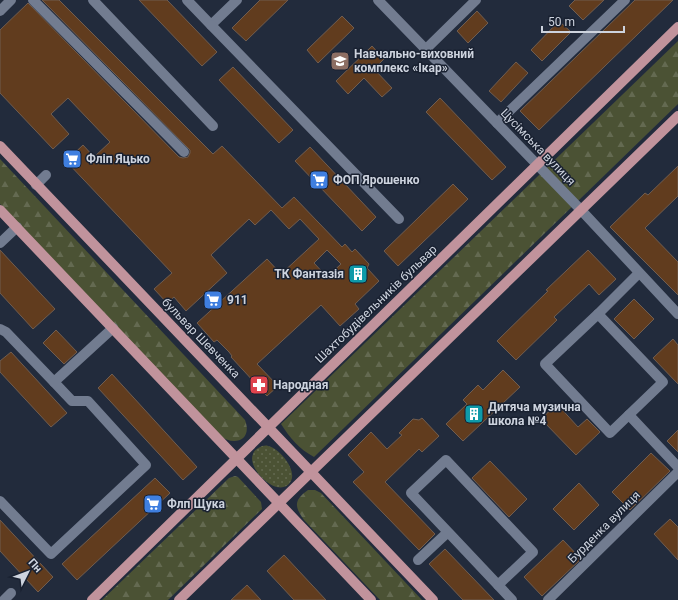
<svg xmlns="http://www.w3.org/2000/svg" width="678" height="600" viewBox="0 0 678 600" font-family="Roboto,sans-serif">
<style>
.grass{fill:url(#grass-dots)}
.forest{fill:url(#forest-firs)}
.building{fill:#613c1e;stroke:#715d4f;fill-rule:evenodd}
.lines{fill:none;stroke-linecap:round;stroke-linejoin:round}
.minor{stroke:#727c90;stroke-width:10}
.major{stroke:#c1939c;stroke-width:10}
.labels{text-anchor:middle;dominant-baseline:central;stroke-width:3;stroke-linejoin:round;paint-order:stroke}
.poi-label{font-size:12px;font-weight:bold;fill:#cdd3de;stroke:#192131;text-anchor:start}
.street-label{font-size:12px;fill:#cdd3de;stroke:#192131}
</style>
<defs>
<pattern id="grass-dots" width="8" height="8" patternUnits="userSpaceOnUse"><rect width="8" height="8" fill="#4b5234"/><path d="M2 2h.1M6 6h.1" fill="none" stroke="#646a51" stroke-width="1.8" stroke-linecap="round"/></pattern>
<pattern id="forest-firs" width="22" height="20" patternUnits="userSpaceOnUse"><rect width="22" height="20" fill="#4b5234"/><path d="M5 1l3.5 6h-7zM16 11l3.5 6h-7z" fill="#646a51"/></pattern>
</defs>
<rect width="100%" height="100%" fill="#222b3c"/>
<path class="grass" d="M262 446C264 446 266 445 268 446 279 448 297 469 291 481 280 501 246 469 253 454 254 450 258 448 262 446Z"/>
<g class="forest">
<path d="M678 41V104L314 457C299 449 290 438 281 424Z"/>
<path d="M0 159 245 420C253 441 233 447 219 435L0 204Z"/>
<polygon points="235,476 238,477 261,502 262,509 168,600 102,600 229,478"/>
<path d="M308 490H315L321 493 422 600H380L304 520C294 506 294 500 308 490Z"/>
</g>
<g class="building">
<path d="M42 0H59L213 154 222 146 282 208 294 197 342 247 345 244 352 252 355 249 369 264 367 268 379 281 355 304 359 309 340 326 321 305 257 364 278 386 267 396 231 357 232 356 229 352 217 340 214 342 197 323 267 259 281 274 319 239 300 219 289 229 271 210 255 225 249 219 211 255 227 273 186 311 174 297 167 303 154 289 172 273 66 161 83 145 94 157 110 142 68 98 51 114 69 134 53 149 0 93V30L28 3 179 157 183 158 188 157 190 153V150ZM327 250 341 264 327 277 314 263Z"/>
<polygon points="139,0 167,0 217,52 202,66"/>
<polygon points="260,0 288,0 246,41 232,28"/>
<polygon points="575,0 604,0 583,20 569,6"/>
<polygon points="635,0 673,0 539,130 520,111"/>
<polygon points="477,11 488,23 468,43 457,31"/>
<polygon points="342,16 354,28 318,63 307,50"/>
<polygon points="559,21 571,32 542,61 531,50"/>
<polygon points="372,46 384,59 374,69 392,88 382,97 364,78 348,94 336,81"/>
<polygon points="516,62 528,73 501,102 489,91"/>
<polygon points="233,67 293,130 279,143 219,80"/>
<polygon points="440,98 506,167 492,180 426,112"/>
<polygon points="310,147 376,217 362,231 295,161"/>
<polygon points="678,166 678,196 645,228 678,262 678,295 610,227 645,193 648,195"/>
<polygon points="453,184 468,199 398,266 384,251"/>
<polygon points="0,250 55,309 33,329 0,293"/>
<polygon points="588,250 616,279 599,295 589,284 554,317 557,320 516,360 497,341 548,291 546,290"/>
<polygon points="634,299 654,319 634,339 614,319"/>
<polygon points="56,330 77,352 64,364 43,343"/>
<polygon points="673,339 678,345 678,384 653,358"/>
<polygon points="11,352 67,413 51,427 0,372 0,361"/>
<polygon points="503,370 520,387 463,441 446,424 467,404 463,400 478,385 483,390"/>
<polygon points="112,374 197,467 183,480 98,388"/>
<polygon points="557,404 578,427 587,419 600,432 576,455 541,419"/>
<polygon points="422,418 439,436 422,452 419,449 385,482 435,534 419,550 353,482 364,472 348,455 371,432 387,449 402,435 399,433 413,419 419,420"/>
<polygon points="678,430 678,452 667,441"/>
<polygon points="651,453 670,471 630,510 612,492"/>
<polygon points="490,461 527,499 509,517 472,478"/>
<polygon points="155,478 170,493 77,580 62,564"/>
<polygon points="579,483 599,505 574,530 553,509"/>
<polygon points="670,519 678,527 678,560 654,534"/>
<polygon points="0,520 53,577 38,592 0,551"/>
<polygon points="563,540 581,559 542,596 524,577"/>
<polygon points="445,549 494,600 463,600 429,564"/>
<polygon points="284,555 326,600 294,600 267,571"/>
<polygon points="247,585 261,600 231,600"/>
</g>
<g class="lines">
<g class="minor">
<polyline points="33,0 184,152"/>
<polyline points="93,0 213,126"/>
<polyline points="187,0 211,25 237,0"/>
<polyline points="378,0 581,210 678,314"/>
<polyline points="0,11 11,0"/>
<polyline points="211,25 399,219"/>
<polyline points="426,49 476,0"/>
<polyline points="497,123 625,0"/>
<polyline points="36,185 46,175"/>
<polyline points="0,243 17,227"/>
<polygon points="598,314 663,382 610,433 545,364"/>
<polyline points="598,314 639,273"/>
<polyline points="0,329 6,332 54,382"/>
<polyline points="629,415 678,467"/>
<polyline points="0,501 51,554 146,465 88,401 72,401 54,382 113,328"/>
<polyline points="418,560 448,532 411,493 446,460 533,552 498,585 448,532"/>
<polyline points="498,585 512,600"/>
<polyline points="4,600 11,593"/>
<polyline points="548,600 678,472"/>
</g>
<g class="major">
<polyline points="0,146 433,600"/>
<polyline points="0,210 371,600"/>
<polyline points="92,600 678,27"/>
<polyline points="179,600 678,116"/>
</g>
</g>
<defs>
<symbol id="school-square" viewBox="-11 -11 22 22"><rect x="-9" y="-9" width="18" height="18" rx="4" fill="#8d6e63" stroke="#192131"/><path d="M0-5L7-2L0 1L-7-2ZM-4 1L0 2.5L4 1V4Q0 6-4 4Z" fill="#fff"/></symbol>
<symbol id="supermarket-square" viewBox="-11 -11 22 22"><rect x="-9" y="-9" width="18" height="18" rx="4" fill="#3f7fe0" stroke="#192131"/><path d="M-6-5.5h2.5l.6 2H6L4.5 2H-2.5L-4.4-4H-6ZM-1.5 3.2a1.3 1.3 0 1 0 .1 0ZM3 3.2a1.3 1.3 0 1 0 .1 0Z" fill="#fff"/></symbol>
<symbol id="building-square" viewBox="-11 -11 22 22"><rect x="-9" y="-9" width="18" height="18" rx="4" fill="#0f9aa8" stroke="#192131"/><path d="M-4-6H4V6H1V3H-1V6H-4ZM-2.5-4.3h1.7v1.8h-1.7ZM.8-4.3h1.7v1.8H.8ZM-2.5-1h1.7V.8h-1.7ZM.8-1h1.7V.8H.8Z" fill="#fff"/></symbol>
<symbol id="pharmacy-square" viewBox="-11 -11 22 22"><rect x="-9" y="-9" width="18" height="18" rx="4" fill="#e0444e" stroke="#192131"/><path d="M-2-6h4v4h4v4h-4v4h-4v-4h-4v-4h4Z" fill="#fff"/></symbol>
</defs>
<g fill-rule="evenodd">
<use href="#school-square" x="329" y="50" width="22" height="22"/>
<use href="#supermarket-square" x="61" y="148" width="22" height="22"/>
<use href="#supermarket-square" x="308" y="169" width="22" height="22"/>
<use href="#building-square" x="347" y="263" width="22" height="22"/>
<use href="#supermarket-square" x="202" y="289" width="22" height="22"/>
<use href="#pharmacy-square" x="248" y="374" width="22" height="22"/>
<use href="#building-square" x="463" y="403" width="22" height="22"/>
<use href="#supermarket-square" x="142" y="493" width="22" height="22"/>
</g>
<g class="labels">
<g class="poi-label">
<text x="354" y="54">Навчально-виховний<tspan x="354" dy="14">комплекс «Ікар»</tspan></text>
<text x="86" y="159">Фліп Яцько</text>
<text x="333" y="180">ФОП Ярошенко</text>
<text x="344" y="274" text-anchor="end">ТК Фантазія</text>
<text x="227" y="300">911</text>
<text x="273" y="385">Народная</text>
<text x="488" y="407">Дитяча музична<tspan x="488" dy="14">школа №4</tspan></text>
<text x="167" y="504">Флп Щука</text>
</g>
<g class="street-label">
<text transform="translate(538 147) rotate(46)">Цусімська вулиця</text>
<text transform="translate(376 304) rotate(-44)">Шахтобудівельників бульвар</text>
<text transform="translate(201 338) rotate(46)">бульвар Шевченка</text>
<text transform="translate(604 527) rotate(-45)">Бурденка вулиця</text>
</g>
</g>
<g transform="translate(28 572) rotate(48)" stroke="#192131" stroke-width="3" paint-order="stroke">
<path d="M0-3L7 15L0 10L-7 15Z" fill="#cdd3de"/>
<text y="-6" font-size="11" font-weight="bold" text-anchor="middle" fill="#cdd3de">Пн</text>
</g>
<path d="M542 26v6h82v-6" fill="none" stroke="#cdd3de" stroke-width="2"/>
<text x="548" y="26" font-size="12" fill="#cdd3de" stroke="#192131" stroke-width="3" paint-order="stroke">50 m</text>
</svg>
